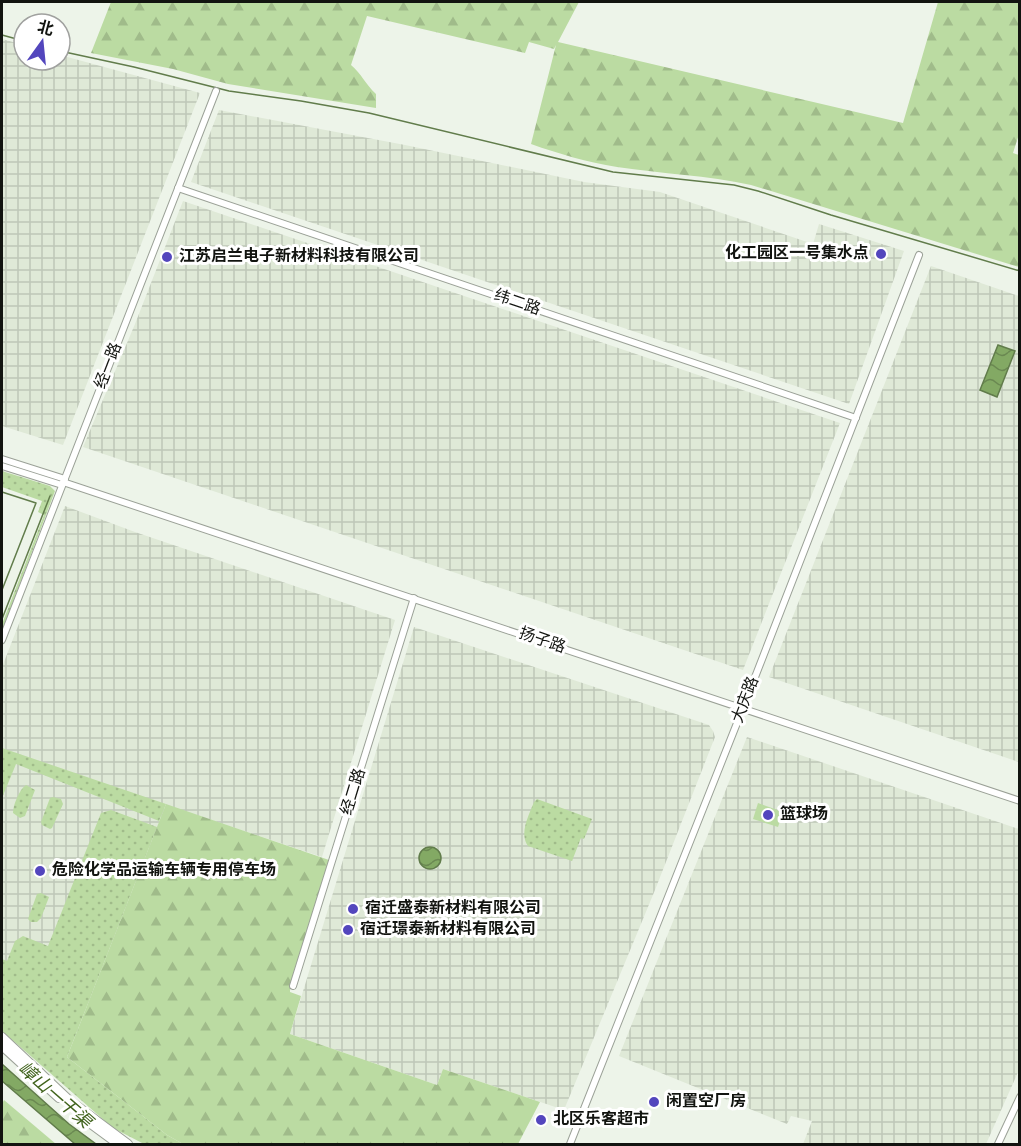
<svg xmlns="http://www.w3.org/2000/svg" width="1021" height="1146" viewBox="0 0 1021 1146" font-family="Overpass,'Noto Sans SC',sans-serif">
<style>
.industrial{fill:url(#industrial-grid)}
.grass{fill:url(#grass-dots)}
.forest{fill:url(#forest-firs)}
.pitch{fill:#bbdba2}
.water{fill:url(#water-waves);stroke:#617c4b;stroke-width:1.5}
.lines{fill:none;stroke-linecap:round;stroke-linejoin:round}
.stream{stroke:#617c4b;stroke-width:1.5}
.minor-casing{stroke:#9ba197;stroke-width:8}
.major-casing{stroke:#9ba197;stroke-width:10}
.minor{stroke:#fff;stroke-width:6}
.major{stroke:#fff;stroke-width:8}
.poi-dot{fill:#5346bd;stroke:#fff;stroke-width:2}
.labels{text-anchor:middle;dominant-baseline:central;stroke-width:6;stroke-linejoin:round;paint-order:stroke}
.poi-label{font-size:16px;font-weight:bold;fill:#121410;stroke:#fff;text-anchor:start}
.street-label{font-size:16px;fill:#121410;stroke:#fff}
.water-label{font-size:18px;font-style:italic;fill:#40631c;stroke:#fff}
</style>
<defs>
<pattern id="industrial-grid" width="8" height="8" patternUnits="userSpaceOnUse" patternTransform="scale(1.5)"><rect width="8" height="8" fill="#dfe9d7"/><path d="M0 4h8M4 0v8" fill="none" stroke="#bec7b8"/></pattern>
<pattern id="grass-dots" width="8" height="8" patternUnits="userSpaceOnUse" patternTransform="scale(1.5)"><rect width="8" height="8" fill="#bbdba2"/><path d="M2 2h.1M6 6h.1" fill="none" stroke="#a0bb8a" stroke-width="1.8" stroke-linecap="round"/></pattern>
<pattern id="forest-firs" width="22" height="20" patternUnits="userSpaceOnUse" patternTransform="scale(1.5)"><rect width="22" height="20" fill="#bbdba2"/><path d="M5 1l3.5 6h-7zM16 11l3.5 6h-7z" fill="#a0bb8a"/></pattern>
<pattern id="water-waves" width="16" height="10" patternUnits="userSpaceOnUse" patternTransform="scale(1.5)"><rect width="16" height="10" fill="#83a964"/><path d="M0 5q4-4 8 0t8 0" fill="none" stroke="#6a8851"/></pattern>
</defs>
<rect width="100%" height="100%" fill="#edf4e9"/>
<g class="industrial">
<polygon points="2,39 24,45 24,60 60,60 60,55 200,93 63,445 2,426"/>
<polygon points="219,110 405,145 584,182 660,192 813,244 819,224 904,251 849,404 191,182"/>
<polygon points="183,201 840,423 743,670 83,447 135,324"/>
<polygon points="931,266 1019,296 1019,762 769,677"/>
<polygon points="65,506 135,532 395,620 322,857 166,805 85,1011 2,959 2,757 4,750 2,748 2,667"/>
<polygon points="414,627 709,725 713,731 715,737 655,890 564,1110 443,1069 437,1085 290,1034"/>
<polygon points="747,737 1019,829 1019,1070 986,1144 803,1144 812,1121 791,1116 787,1124 619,1056"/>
</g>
<g class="grass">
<polygon points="2,471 50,486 55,491 2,631 2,624 44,515 38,512 42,501 2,487"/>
<polygon points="2,748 166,804 159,821 16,764 2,798"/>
<path d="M26 785 35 790 25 816 20 818 13 813C13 805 19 790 26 785Z"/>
<polygon points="53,797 61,799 63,804 52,828 50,829 42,825 41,822 50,798"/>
<path d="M537 799 592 819 584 839 581 838 572 861 528 846C519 833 529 815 534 802Z"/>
<polygon points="111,810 157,827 67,1057 167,1135 183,1144 144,1144 113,1128 2,1031 2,959 7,961 15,941 23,936 48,946 101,813"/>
<polygon points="41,893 49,897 41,918 37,922 31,922 28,919 37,894"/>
</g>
<g class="forest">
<path d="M111 2H579L558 42 903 123 938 2H1019L1020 131 1013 153 1019 155V267L751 185C707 175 662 174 617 167 587 162 559 154 531 144L556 45 554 49 529 42 525 53 367 16 351 65C361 73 366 85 376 94V108L228 84 173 69 91 53Z"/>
<polygon points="166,804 329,860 290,984 290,992 301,996 290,1034 437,1085 443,1069 540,1102 518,1144 183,1144 167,1135 67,1057"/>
<polygon points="4,1100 56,1144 5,1144 2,1142 2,1104"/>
</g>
<polygon class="pitch" points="758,803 783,812 778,827 753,819"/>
<g class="water">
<polygon points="998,345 1015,351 997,397 980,390"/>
<circle cx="430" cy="858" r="11"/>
<polygon points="2,1064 69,1124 96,1144 75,1144 2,1081"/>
</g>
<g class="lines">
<g class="stream">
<polyline points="2,35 24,41"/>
<polyline points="60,51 134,67 229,91 301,101 369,113 613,172 734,185 758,191 831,215 1020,271"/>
<polyline points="2,492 36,503 2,590"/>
<polyline points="2,619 50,496"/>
</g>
<defs>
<g id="minor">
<polyline points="178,188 856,418"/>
<polyline points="2,459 65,479"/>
<polyline points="2,466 62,485"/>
<polyline points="63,482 1020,801"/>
<polyline points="2,640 216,91"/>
<polyline points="293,986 414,598"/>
<polyline points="570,1144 743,708 919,255"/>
<polyline points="998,1144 1020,1097"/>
</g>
<g id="major">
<polyline points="2,1037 69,1100 128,1144"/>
<polyline points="2,1046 59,1098"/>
<polyline points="80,1116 118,1144"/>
</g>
</defs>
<use href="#minor" class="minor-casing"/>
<use href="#major" class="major-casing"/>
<use href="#minor" class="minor"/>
<use href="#major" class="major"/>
</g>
<g class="poi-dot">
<circle cx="881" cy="254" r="6"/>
<circle cx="167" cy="257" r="6"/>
<circle cx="768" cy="815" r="6"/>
<circle cx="40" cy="871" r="6"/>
<circle cx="353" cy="909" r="6"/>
<circle cx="348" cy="930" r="6"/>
<circle cx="654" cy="1102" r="6"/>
<circle cx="541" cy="1120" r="6"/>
</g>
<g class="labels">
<g class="poi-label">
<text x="869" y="254" text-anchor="end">化工园区一号集水点</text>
<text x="179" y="257">江苏启兰电子新材料科技有限公司</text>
<text x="780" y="815">篮球场</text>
<text x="52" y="871">危险化学品运输车辆专用停车场</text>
<text x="365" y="909">宿迁盛泰新材料有限公司</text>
<text x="360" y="930">宿迁璟泰新材料有限公司</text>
<text x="666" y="1102">闲置空厂房</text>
<text x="553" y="1120">北区乐客超市</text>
</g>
<g class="street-label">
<text transform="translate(517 303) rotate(19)">纬二路</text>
<text transform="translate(109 366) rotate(-69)">经一路</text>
<text transform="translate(542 641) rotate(19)">扬子路</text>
<text transform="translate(746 700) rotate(-69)">大庆路</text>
<text transform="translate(354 792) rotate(-73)">经二路</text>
</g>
<g class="water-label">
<text transform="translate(54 1096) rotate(41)">嶂山一干渠</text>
</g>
</g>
<rect width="1021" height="1146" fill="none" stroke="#121410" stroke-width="6"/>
<g transform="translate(42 42) rotate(15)"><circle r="28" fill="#ffffff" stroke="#a0a19f" stroke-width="1.5"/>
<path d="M0-4.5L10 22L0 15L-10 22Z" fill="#5346bd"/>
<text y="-9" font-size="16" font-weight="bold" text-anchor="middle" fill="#121410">北</text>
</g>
</svg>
